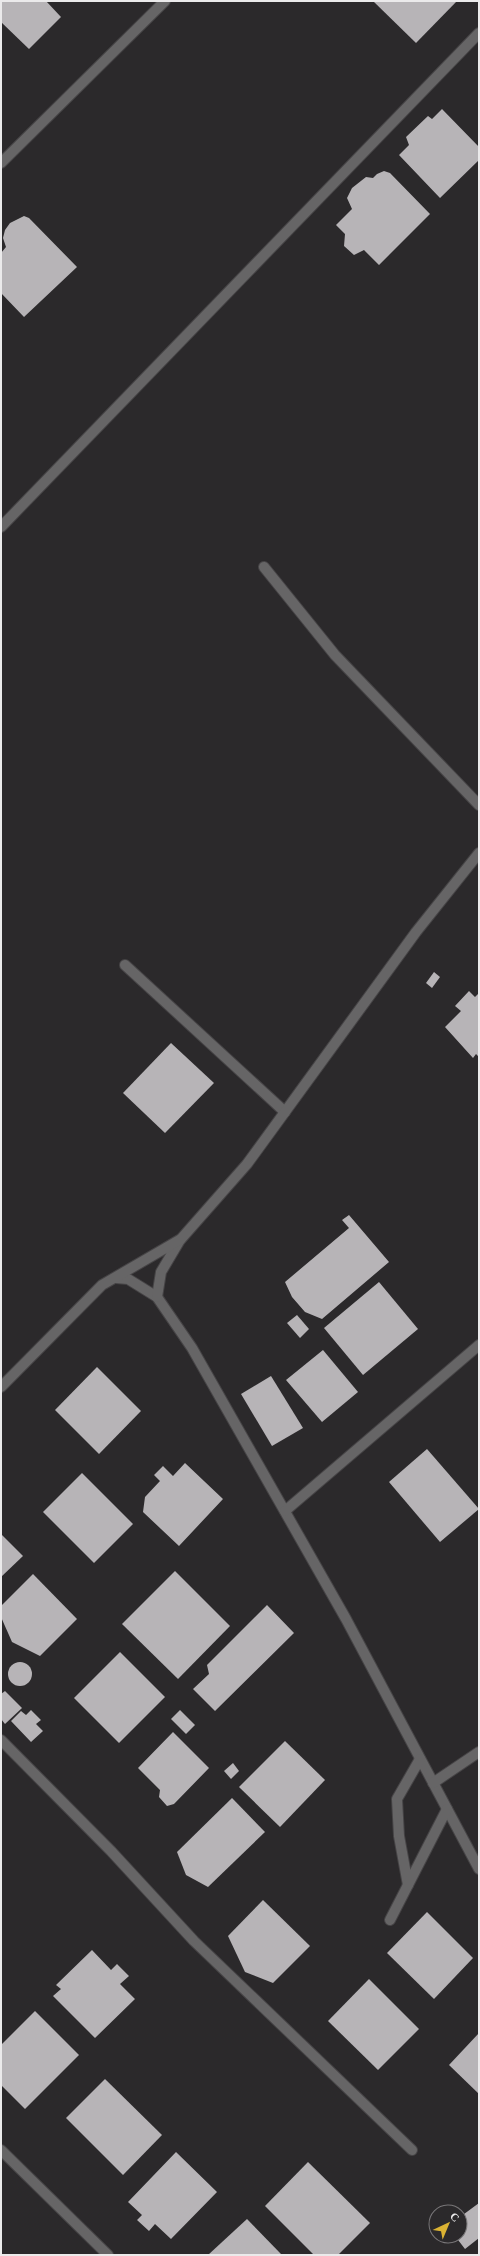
<svg xmlns="http://www.w3.org/2000/svg" width="480" height="2256" viewBox="0 0 480 2256" font-family="Georgia,serif">
<style>
.building{fill:#b7b4b7}
.lines{fill:none;stroke-linecap:round;stroke-linejoin:round}
.minor-casing{stroke:#464446;stroke-width:12}
.minor{stroke:#666566;stroke-width:10}
</style>
<rect width="100%" height="100%" fill="#2b292b"/>
<g class="building">
<polygon points="2,1 46,1 61,17 29,49 1,22"/>
<polygon points="373,1 457,1 416,43"/>
<polygon points="442,109 479,147 479,160 440,198 399,155 409,145 406,137 428,116 432,119"/>
<polygon points="384,171 390,173 430,214 379,265 364,250 354,255 344,246 345,234 336,225 352,209 347,198 352,188 366,177 373,178 377,174"/>
<polygon points="24,216 29,218 77,267 24,317 1,293 1,253 6,247 3,238 5,230 10,223"/>
<polygon points="434,972 440,977 432,988 426,983"/>
<polygon points="469,991 475,997 479,993 479,1057 476,1054 473,1058 445,1027 461,1011 455,1006"/>
<polygon points="171,1043 214,1083 165,1133 123,1093"/>
<polygon points="349,1215 389,1262 322,1319 305,1312 292,1297 285,1282 349,1228 342,1220"/>
<polygon points="379,1282 418,1329 363,1375 324,1328"/>
<polygon points="297,1315 309,1329 300,1338 287,1323"/>
<polygon points="323,1350 358,1392 322,1422 286,1380"/>
<polygon points="97,1367 141,1411 99,1454 55,1410"/>
<polygon points="271,1376 303,1428 272,1446 241,1394"/>
<polygon points="427,1449 479,1509 440,1542 389,1482"/>
<polygon points="185,1463 223,1499 179,1546 143,1512 145,1497 160,1481 154,1475 163,1466 173,1476"/>
<polygon points="82,1473 133,1524 94,1563 43,1512"/>
<polygon points="1,1534 23,1556 1,1577"/>
<polygon points="175,1571 230,1626 178,1679 122,1624"/>
<polygon points="33,1574 77,1619 40,1656 12,1642 1,1617 1,1606"/>
<polygon points="267,1605 294,1633 215,1711 193,1689 209,1674 207,1665"/>
<polygon points="120,1652 165,1697 119,1743 74,1698"/>
<circle cx="20" cy="1674" r="12"/>
<polygon points="5,1691 22,1708 5,1724 1,1719 1,1694"/>
<polygon points="31,1710 41,1720 36,1724 43,1731 31,1742 11,1721 21,1711 26,1715"/>
<polygon points="180,1710 195,1725 186,1734 171,1719"/>
<polygon points="173,1732 209,1768 174,1804 167,1806 159,1797 160,1790 138,1768"/>
<polygon points="285,1741 325,1780 280,1827 239,1787"/>
<polygon points="233,1763 239,1771 231,1779 224,1771"/>
<polygon points="232,1798 265,1832 208,1887 186,1875 177,1852"/>
<polygon points="263,1900 310,1946 273,1983 245,1972 228,1936"/>
<polygon points="427,1912 473,1958 434,1999 387,1953"/>
<polygon points="92,1950 111,1970 117,1964 129,1976 120,1984 135,1999 95,2038 53,1996 61,1989 56,1985"/>
<polygon points="369,1979 419,2029 378,2070 328,2021"/>
<polygon points="35,2011 79,2055 25,2109 1,2085 1,2045"/>
<polygon points="479,2033 479,2094 449,2065"/>
<polygon points="105,2079 162,2135 123,2175 66,2118"/>
<polygon points="176,2152 217,2192 171,2239 155,2224 149,2231 137,2220 142,2215 128,2202"/>
<polygon points="308,2162 370,2223 338,2255 314,2255 265,2206"/>
<polygon points="479,2203 479,2238 465,2249 455,2236 460,2236 460,2217"/>
<polygon points="247,2219 281,2254 208,2255"/>
</g>
<g class="lines">
<defs>
<g id="minor">
<polyline points="1,163 165,1"/>
<polyline points="1,527 479,33"/>
<polyline points="264,567 335,655 479,805"/>
<polyline points="125,965 285,1112"/>
<polyline points="116,1278 128,1279 157,1297 192,1348 346,1619 479,1869"/>
<polyline points="157,1297 161,1272 180,1240"/>
<polyline points="1,1387 102,1285 181,1239 247,1164 416,932 479,853"/>
<polyline points="285,1511 479,1345"/>
<polyline points="1,1740 111,1851 194,1941 412,2150"/>
<polyline points="433,1783 479,1752"/>
<polyline points="408,1885 399,1836 397,1799 420,1759"/>
<polyline points="390,1920 447,1809"/>
<polyline points="1,2150 108,2255"/>
</g>
</defs>
<use href="#minor" class="minor-casing"/>
<use href="#minor" class="minor"/>
</g>
<rect width="480" height="2256" fill="none" stroke="#ebeaeb" stroke-width="4"/>
<g transform="translate(448 2224) rotate(44)"><circle r="19" fill="#2b292b" stroke="#787678"/>
<path d="M0-3L7 15L0 10L-7 15Z" fill="#dbb333"/>
<text y="-6" font-size="11" font-weight="bold" text-anchor="middle" fill="#ebeaeb">С</text>
</g>
</svg>
